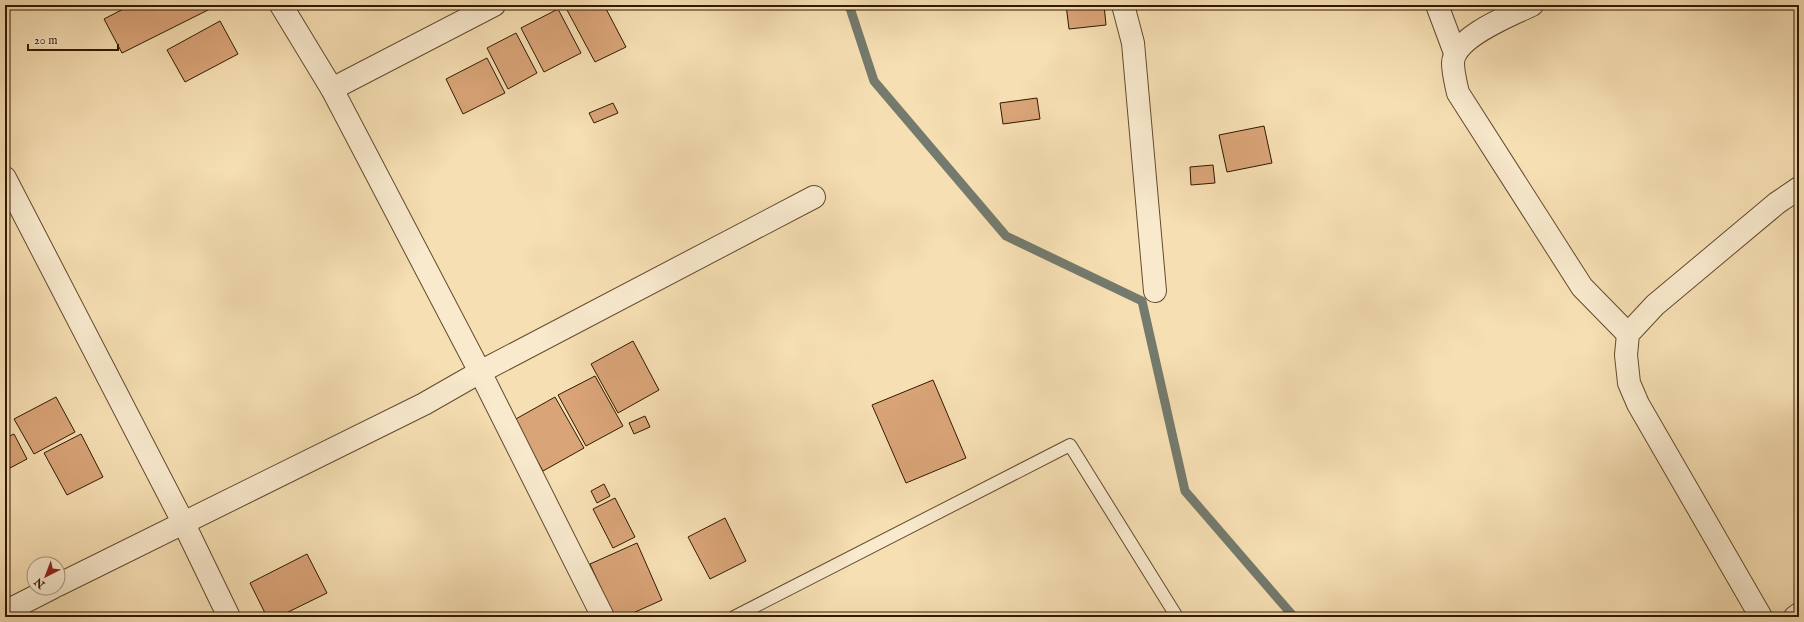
<svg xmlns="http://www.w3.org/2000/svg" width="1804" height="622" viewBox="0 0 1804 622" font-family="'IM FELL English',serif">
<style>
.lines{fill:none;stroke-linecap:round;stroke-linejoin:round}
.stream{stroke:#747a6d;stroke-width:9}
.building{fill:#d9a478;stroke:#321900}
.lane-casing{stroke:#634a2d;stroke-width:14}
.street-casing{stroke:#634a2d;stroke-width:24}
.lane{stroke:#f9eace;stroke-width:12}
.street{stroke:#f9eace;stroke-width:22}
</style>
<rect width="100%" height="100%" fill="#f6dfb3"/>
<filter id="stains"><feTurbulence type="fractalNoise" baseFrequency=".005" numOctaves="4"/><feColorMatrix values="0 0 0 0 .2 0 0 0 0 .09 0 0 0 0 .02 0 0 0 .5 -.17"/></filter>
<radialGradient id="worn" r=".72"><stop offset=".6" stop-color="#630" stop-opacity="0"/><stop offset="1" stop-color="#630" stop-opacity=".3"/></radialGradient>
<g class="lines">
<polyline class="stream" points="849,5 874,81 1006,236 1142,301 1185,491 1294,617"/>
</g>
<g class="building">
<polygon points="131,5 210,5 212,8 122,53 104,19"/>
<polygon points="577,5 604,5 626,47 595,62 567,10"/>
<polygon points="1066,5 1104,5 1106,25 1069,29"/>
<polygon points="558,9 581,53 544,72 521,28"/>
<polygon points="220,21 238,54 185,82 167,50"/>
<polygon points="516,33 537,73 508,89 487,48"/>
<polygon points="487,58 505,93 463,114 446,79"/>
<polygon points="1037,98 1040,119 1003,124 1000,103"/>
<polygon points="613,103 618,113 594,123 589,113"/>
<polygon points="1264,126 1272,163 1227,172 1219,135"/>
<polygon points="1213,165 1215,183 1191,185 1190,167"/>
<polygon points="633,341 659,390 618,413 591,364"/>
<polygon points="595,376 623,426 586,446 558,395"/>
<polygon points="933,380 966,458 906,483 872,405"/>
<polygon points="56,397 75,432 34,454 14,419"/>
<polygon points="555,397 584,448 543,471 514,420"/>
<polygon points="645,416 650,427 634,434 629,423"/>
<polygon points="14,434 27,459 10,468 5,459 5,438"/>
<polygon points="81,434 103,477 67,495 44,453"/>
<polygon points="604,484 610,496 597,503 591,491"/>
<polygon points="615,498 635,537 613,548 593,509"/>
<polygon points="725,518 746,561 710,579 688,537"/>
<polygon points="637,543 662,600 624,617 614,617 590,564"/>
<polygon points="307,554 327,593 278,617 267,617 250,583"/>
</g>
<g class="lines">
<defs>
<polyline id="lane" points="734,617 1070,445 1177,617"/>
<g id="street">
<polyline points="281,5 332,89 480,372 603,617"/>
<polyline points="1123,5 1133,43 1155,291"/>
<polyline points="1437,5 1455,53"/>
<path d="M1532 5C1511 15 1454 37 1453 63 1453 73 1456 84 1458 93L1582 287 1628 334"/>
<polyline points="332,89 494,5"/>
<polyline points="5,178 184,524 229,617"/>
<polyline points="58,585 424,404 480,372 814,197"/>
<polyline points="5,612 52,588"/>
<polyline points="1761,617 1638,404 1629,383 1626,355 1628,334 1655,305 1777,203 1799,188"/>
<polyline points="1795,617 1799,614"/>
</g>
</defs>
<use href="#lane" class="lane-casing"/>
<use href="#street" class="street-casing"/>
<use href="#lane" class="lane"/>
<use href="#street" class="street"/>
</g>
<rect width="1804" height="622" fill="none" stroke="#f6dfb3" stroke-width="20"/>
<rect x="6" y="6" width="1792" height="610" fill="none" stroke="#321900" stroke-width="2"/>
<rect x="10" y="10" width="1784" height="602" fill="none" stroke="#321900"/>
<g transform="translate(46 576) rotate(222)"><circle r="19" fill="#f9eace" stroke="#a9967c"/>
<path d="M0-3L7 15L0 10L-7 15Z" fill="#8f2418"/>
<text y="-6" font-size="11" font-weight="bold" text-anchor="middle" fill="#321900">N</text>
</g>
<path d="M28 44v6h90v-6" fill="none" stroke="#321900" stroke-width="2"/>
<text x="34" y="44" font-size="12" fill="#321900" stroke="#f9eace" stroke-width="3" paint-order="stroke">20 m</text>
<rect width="100%" height="100%" filter="url(#stains)"/>
<rect width="100%" height="100%" fill="url(#worn)"/>
</svg>
